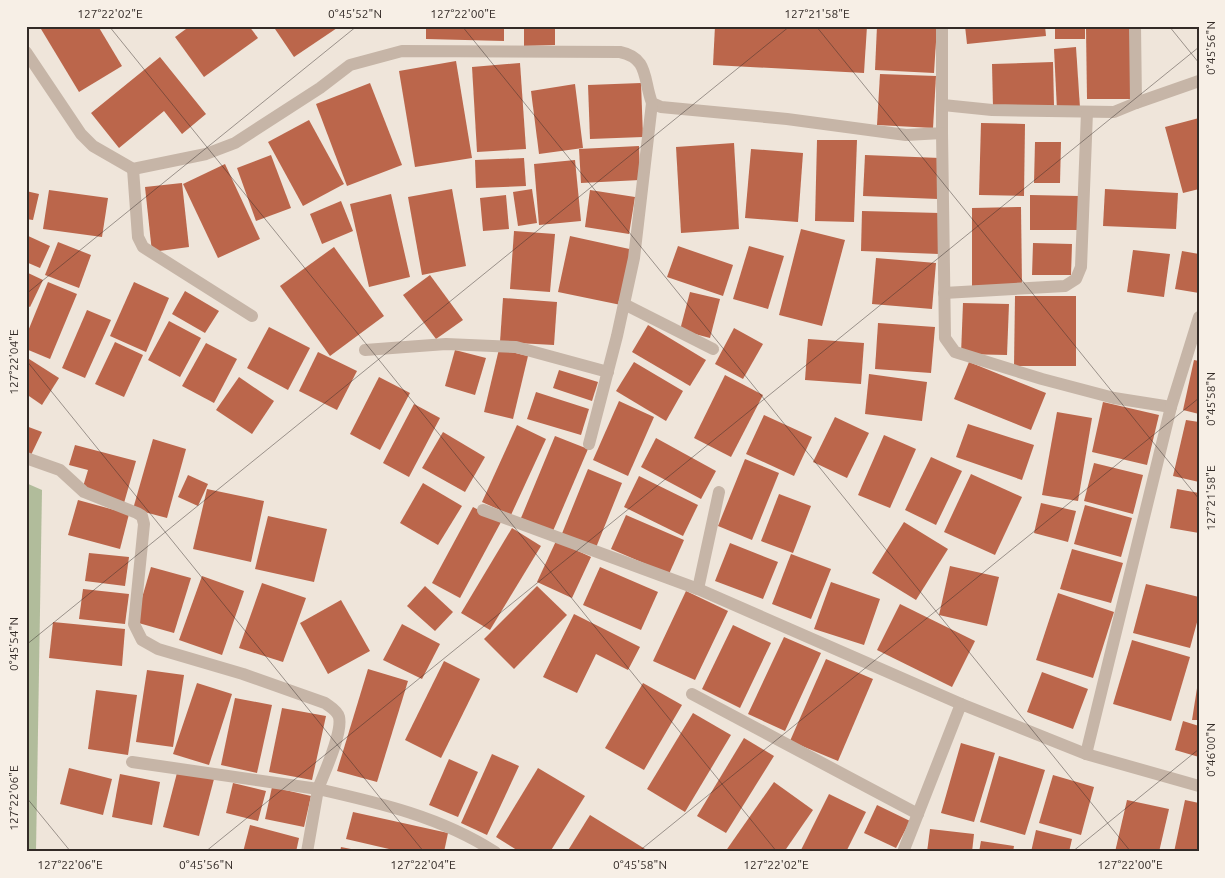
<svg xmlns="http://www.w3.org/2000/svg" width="1225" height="878" viewBox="0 0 1225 878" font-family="Ubuntu,sans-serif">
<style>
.green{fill:#b1bc9b}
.building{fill:#bb664b}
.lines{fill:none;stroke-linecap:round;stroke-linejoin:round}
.minor{stroke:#c6b5a7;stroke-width:12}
.ticks{fill:none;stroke:#332b27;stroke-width:1;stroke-opacity:0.45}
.neatline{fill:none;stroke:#332b27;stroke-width:2}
.ticks-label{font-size:12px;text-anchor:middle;fill:#332b27}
</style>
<rect width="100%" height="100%" fill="#efe5da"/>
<polygon class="green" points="26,483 42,490 36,852 26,852"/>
<g class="building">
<polygon points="46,26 98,26 122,66 79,92 41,29"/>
<polygon points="190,26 249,26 258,38 204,77 175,37"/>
<polygon points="273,26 340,26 294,57"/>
<polygon points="426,26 504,26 504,41 426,39"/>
<polygon points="524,26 555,26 555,45 524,46"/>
<polygon points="715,26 867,26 864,73 713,65"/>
<polygon points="877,26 937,26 934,73 875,70"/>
<polygon points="965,26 1045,26 1046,36 967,44"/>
<rect x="1055" y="26" width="30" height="13"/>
<polygon points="1086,28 1131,28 1132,99 1087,99"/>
<polygon points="1076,47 1080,108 1057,110 1054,49"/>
<polygon points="160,57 206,114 182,134 164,111 119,148 91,113"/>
<polygon points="456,61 472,158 415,167 399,71"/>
<polygon points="1053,62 1054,106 993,108 992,64"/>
<polygon points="520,63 526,149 477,152 472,67"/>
<polygon points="880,74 936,76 933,128 877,125"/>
<polygon points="370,83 402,165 347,186 316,104"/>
<polygon points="641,83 643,137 590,139 588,85"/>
<polygon points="575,84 583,148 539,154 531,91"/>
<polygon points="1199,118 1199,189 1183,193 1165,127"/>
<polygon points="309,120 344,184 303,206 268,142"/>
<polygon points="981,123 1025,124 1024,196 979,195"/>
<polygon points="817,140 857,140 854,222 815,221"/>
<polygon points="1035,142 1061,142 1060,183 1034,183"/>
<polygon points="734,143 739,229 681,233 676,147"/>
<polygon points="639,146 640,180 581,183 579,149"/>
<polygon points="751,149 803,153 798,222 745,218"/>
<polygon points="271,155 291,208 256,221 237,168"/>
<polygon points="865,155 940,158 938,199 863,196"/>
<polygon points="524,158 526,186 476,188 475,160"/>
<polygon points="575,160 581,221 539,225 534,164"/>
<polygon points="225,164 260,239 218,258 183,184"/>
<polygon points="182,183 189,247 152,252 145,187"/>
<polygon points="452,189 466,266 422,275 408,197"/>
<polygon points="532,189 537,223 518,226 513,192"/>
<polygon points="1105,189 1178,193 1176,229 1103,226"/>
<polygon points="49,190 108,198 102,237 43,229"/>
<polygon points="590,190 635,197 629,234 585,227"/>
<polygon points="26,191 39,194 33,220 26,219"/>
<polygon points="391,194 410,277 369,287 350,204"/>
<polygon points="506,195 509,229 483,231 480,198"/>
<polygon points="1030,195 1079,196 1079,230 1030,230"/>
<polygon points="341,201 353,231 322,244 310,214"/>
<polygon points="1021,207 1022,285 972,286 972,208"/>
<polygon points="862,211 940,213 939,254 861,251"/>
<polygon points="801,229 845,240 822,326 779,315"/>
<polygon points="514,231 555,234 550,292 510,289"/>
<polygon points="26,235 50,246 40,268 26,262"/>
<polygon points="570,236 634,250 621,305 558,292"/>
<polygon points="58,242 91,255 79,288 45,275"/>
<polygon points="1033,243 1072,244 1071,275 1032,275"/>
<polygon points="678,246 733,265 723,296 667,277"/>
<polygon points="749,246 784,256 768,309 733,299"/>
<polygon points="334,247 384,316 330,356 280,286"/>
<polygon points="1133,250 1170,254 1164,297 1127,292"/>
<polygon points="1182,251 1199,254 1199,293 1175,289"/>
<polygon points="876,258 936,263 932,309 872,304"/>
<polygon points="26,272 43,280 30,307 26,305"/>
<polygon points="430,275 463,320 436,339 403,295"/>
<polygon points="48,282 77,294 50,359 26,349 26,336"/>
<polygon points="134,282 169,298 146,352 110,336"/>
<polygon points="185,291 219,311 205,333 172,314"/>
<polygon points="690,292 720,299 710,338 680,330"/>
<polygon points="1015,296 1076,296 1076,366 1014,366"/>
<polygon points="503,298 557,302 554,345 500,342"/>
<polygon points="963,303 1009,304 1007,355 961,354"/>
<polygon points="87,310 111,320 85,378 62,368"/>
<polygon points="169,321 201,338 180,377 148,360"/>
<polygon points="878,323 935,327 931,373 875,369"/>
<polygon points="648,325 706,360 690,386 632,352"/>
<polygon points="269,327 310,348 288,390 247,368"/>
<polygon points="734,328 763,344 743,379 715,364"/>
<polygon points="808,339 864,343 861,384 805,380"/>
<polygon points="115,342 143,355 124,397 95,384"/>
<polygon points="206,343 237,359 214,403 182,386"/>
<polygon points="499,349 528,356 513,419 484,412"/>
<polygon points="455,350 486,358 475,395 445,386"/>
<polygon points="318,352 357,371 337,410 299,391"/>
<polygon points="26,357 59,378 42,405 26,394"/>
<polygon points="1194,360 1199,361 1199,414 1183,410"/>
<polygon points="634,362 683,391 666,421 616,391"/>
<polygon points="969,362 1046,393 1031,430 954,399"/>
<polygon points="559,370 598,382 592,401 553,388"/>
<polygon points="869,374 927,382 922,421 865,414"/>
<polygon points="725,375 763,395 731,457 694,438"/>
<polygon points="239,377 274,401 252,434 216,410"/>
<polygon points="379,377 410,393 380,450 350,434"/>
<polygon points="536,392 589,409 581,435 527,419"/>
<polygon points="619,401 654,417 628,476 593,460"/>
<polygon points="1103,402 1159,415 1147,465 1092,452"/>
<polygon points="414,404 440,418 409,477 383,463"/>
<polygon points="1057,412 1092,418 1078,501 1042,495"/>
<polygon points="764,415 812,437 794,476 746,454"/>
<polygon points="835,417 869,433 847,478 813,462"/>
<polygon points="1186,420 1199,422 1199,482 1173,476"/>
<polygon points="968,424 1034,445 1022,480 956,457"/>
<polygon points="517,425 546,439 511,515 482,502"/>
<polygon points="26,426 42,432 31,455 26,453"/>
<polygon points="443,432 485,457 465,492 422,468"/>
<polygon points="884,435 916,449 890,508 858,495"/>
<polygon points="555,436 588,449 553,531 521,518"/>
<polygon points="656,438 716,471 701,499 641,467"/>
<polygon points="153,439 186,449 167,518 133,509"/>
<polygon points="75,445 136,461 124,503 82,490 88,470 69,465"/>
<polygon points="931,457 962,471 936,525 905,510"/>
<polygon points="745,459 779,473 752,540 718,526"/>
<polygon points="1094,463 1143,475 1133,514 1084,501"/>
<polygon points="588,469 622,483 595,550 561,536"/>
<polygon points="971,474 1022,497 995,555 944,532"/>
<polygon points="188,475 208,484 198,506 178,497"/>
<polygon points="639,476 698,505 683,536 624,507"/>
<polygon points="423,483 462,506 438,545 400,523"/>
<polygon points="207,489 264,501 251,562 193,549"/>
<polygon points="1177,489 1199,493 1199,533 1170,528"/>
<polygon points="779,494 811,506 793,553 761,541"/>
<polygon points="78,500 129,514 120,549 68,535"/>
<polygon points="1041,503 1076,511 1068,542 1034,533"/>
<polygon points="1085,505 1132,518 1121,557 1074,544"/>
<polygon points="473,507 501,522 460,598 432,583"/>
<polygon points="626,515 684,540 669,574 611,549"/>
<polygon points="268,516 327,529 314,582 255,569"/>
<polygon points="904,522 948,549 916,600 872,573"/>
<polygon points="512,528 541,546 490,630 461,613"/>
<polygon points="556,541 591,557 572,598 537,582"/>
<polygon points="730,543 778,562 763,599 715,581"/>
<polygon points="1072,549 1123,563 1111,603 1060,589"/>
<polygon points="89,553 129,557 125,586 85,581"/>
<polygon points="791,554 831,569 811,619 772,604"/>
<polygon points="950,566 999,577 987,626 939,615"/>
<polygon points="151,567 191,578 174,633 135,622"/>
<polygon points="600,567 658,592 641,630 583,605"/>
<polygon points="202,576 244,591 222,655 179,640"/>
<polygon points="831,582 880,599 864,645 814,629"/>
<polygon points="262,583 306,598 283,662 239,648"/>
<polygon points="1146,584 1199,597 1199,615 1190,648 1133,633"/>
<polygon points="425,586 453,612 435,631 407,606"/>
<polygon points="537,586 567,615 514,669 484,639"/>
<polygon points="83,589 129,594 125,624 79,619"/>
<polygon points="686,591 728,611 695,680 653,661"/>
<polygon points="1058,593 1114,612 1093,678 1036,660"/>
<polygon points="341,600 370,651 328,674 300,623"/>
<polygon points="900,604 975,641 952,687 877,650"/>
<polygon points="574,614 640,647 628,670 596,654 577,693 543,677"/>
<polygon points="53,622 125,629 122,666 49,658"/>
<polygon points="402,624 440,644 422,679 383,660"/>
<polygon points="733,625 771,643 740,708 702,689"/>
<polygon points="784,637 821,653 785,731 748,714"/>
<polygon points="1132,640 1190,657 1171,721 1113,704"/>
<polygon points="826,659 873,679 838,761 790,741"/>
<polygon points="444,661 480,679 441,758 405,740"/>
<polygon points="368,669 408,681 377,782 337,771"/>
<polygon points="147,670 184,675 173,747 136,742"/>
<polygon points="1042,672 1088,689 1073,729 1027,712"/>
<polygon points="1198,682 1199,682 1199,720 1192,720"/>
<polygon points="197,683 232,694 209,765 173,754"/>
<polygon points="643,683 682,705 644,770 605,748"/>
<polygon points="96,690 137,695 128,755 88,749"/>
<polygon points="235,698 272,705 257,773 221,765"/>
<polygon points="282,708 326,716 312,780 269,772"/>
<polygon points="693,713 731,735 685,812 647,789"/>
<polygon points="1183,721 1199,726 1199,757 1175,750"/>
<polygon points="744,738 774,756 726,833 697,816"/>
<polygon points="961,743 995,753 974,822 941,813"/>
<polygon points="492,754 519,766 487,835 461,823"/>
<polygon points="999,756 1045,770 1025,835 980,822"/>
<polygon points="449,759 478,772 458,817 429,805"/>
<polygon points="69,768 112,779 103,815 60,804"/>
<polygon points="538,768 585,796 550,852 520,852 496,837"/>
<polygon points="178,769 214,779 199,836 163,827"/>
<polygon points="120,774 160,782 152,825 112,817"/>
<polygon points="1053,775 1094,787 1081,835 1039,823"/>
<polygon points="774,782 813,810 784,852 725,852"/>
<polygon points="233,783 266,791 258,821 226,813"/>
<polygon points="272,787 311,796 304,827 265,819"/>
<polygon points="829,794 866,812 846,852 800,852"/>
<polygon points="1127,800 1169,809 1159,852 1115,852"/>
<polygon points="1185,800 1199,803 1199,852 1174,852"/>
<polygon points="877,805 910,821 896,848 864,833"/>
<polygon points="353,812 448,833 444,852 402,852 346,839"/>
<polygon points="590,815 650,852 567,852"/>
<polygon points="250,825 299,838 296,852 243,852"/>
<polygon points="930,829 974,834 972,852 927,852"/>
<polygon points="1036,830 1072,839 1069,852 1031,852"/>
<polygon points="981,841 1014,846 1013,852 979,852"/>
<polygon points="341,847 361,851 361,852 340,852"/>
</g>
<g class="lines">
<g class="minor">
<path d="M26 52 81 134 93 146 133 169 206 154 235 143 320 88 350 65 402 51 620 52C649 58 643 79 652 103L661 107 787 119 906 135 942 133V26"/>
<polyline points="1136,103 1199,81"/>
<polyline points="943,105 992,110 1114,112 1136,103 1135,26"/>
<polyline points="942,133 945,338 955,352 1042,379 1114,398 1171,407 1086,754"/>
<polyline points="133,169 138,237 143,247 252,316"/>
<polyline points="944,293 1065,286 1076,279 1081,267 1087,112"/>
<polyline points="624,304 713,349"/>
<polyline points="365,350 446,344 516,347 608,372"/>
<polyline points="1171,407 1199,317"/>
<polyline points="589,444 617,336 634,258 652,103"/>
<path d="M26 458 60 470 84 492 137 513 142 516 144 524 134 624 142 640 158 649 243 674 325 703C330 707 337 710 339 717 343 733 324 773 318 789L132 762"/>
<polyline points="719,492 698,589 961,704"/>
<polyline points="483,510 698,589"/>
<polyline points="692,694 918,814"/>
<path d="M307 852 318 789C380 803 441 817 495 852"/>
<polyline points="903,852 961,704 1086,754 1199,786"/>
</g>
</g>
<path class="ticks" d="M109 26 777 852M462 26 1131 852M816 26 1199 499M1169 26 1199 63M26 294 357 26M26 360 424 852M26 645 790 26M26 797 71 852M205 852 1199 47M638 852 1199 398M1072 852 1199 749"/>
<rect width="1225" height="878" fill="none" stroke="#f7efe6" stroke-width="55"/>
<rect x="28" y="28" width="1170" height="822" class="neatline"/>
<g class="ticks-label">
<text x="110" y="18">127°22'02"E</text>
<text x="355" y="18">0°45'52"N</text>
<text x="463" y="18">127°22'00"E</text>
<text x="817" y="18">127°21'58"E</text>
<text transform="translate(1211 48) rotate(-90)" y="4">0°45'56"N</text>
<text transform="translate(14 362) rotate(-90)" y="4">127°22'04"E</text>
<text transform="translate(1211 399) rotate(-90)" y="4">0°45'58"N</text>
<text transform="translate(1211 498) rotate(-90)" y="4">127°21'58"E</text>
<text transform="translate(14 644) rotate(-90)" y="4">0°45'54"N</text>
<text transform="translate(1211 750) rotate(-90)" y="4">0°46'00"N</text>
<text transform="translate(14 798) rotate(-90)" y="4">127°22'06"E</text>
<text x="70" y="869">127°22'06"E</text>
<text x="206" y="869">0°45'56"N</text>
<text x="423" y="869">127°22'04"E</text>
<text x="640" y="869">0°45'58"N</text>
<text x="776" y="869">127°22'02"E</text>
<text x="1130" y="869">127°22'00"E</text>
</g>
</svg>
